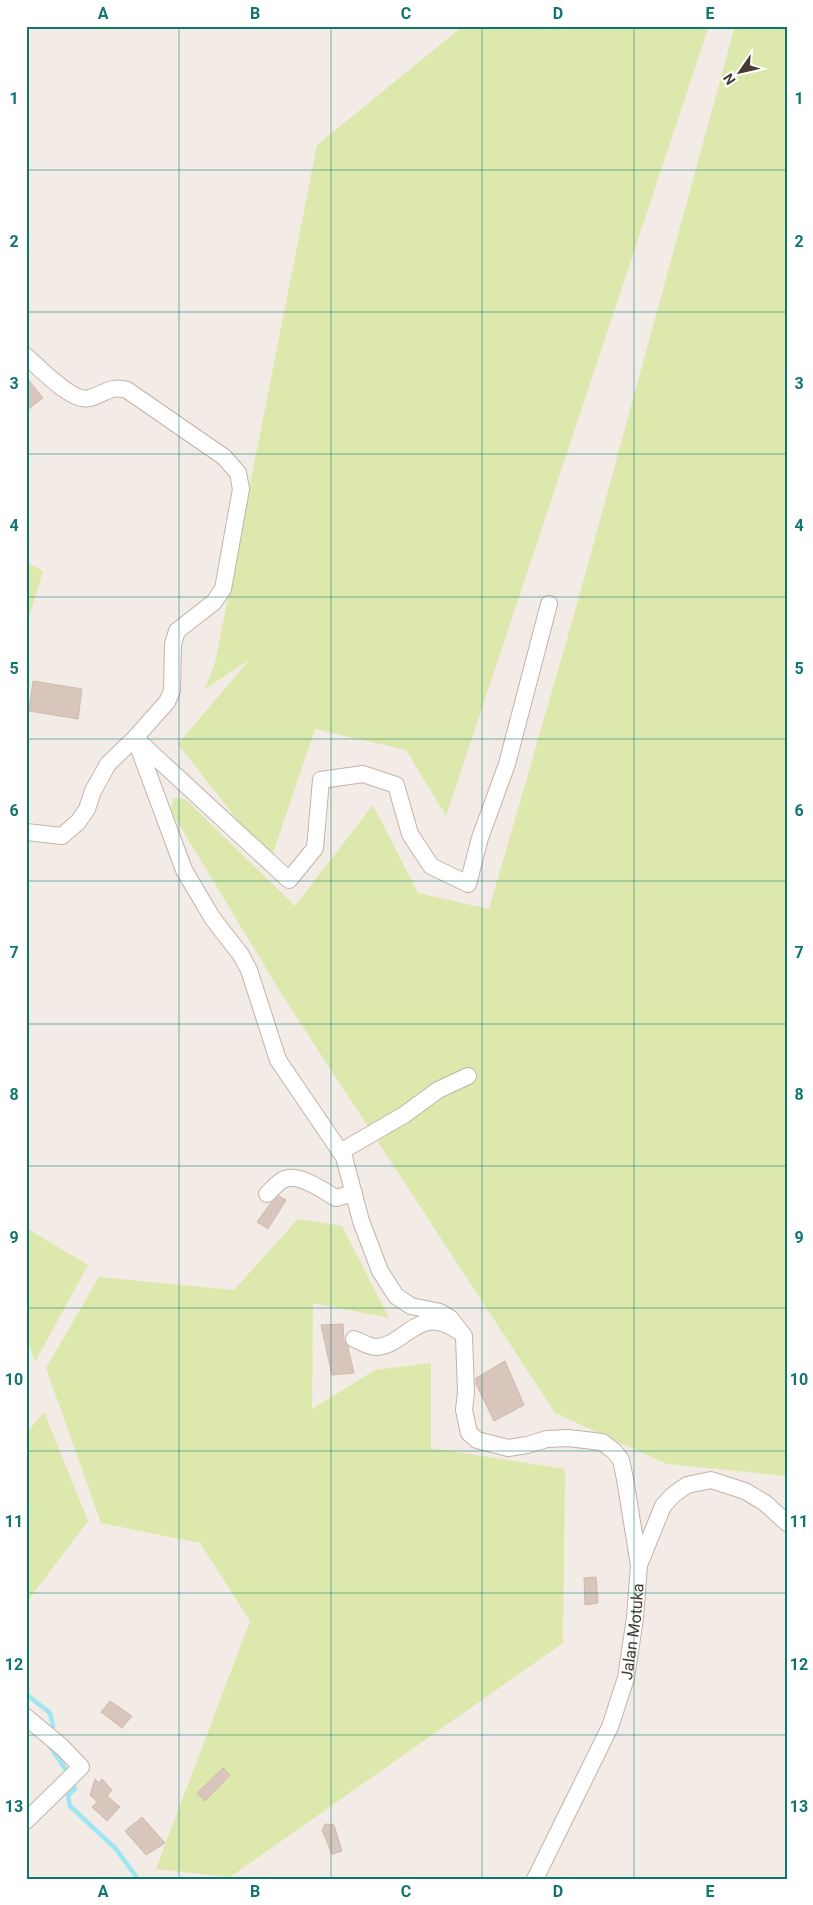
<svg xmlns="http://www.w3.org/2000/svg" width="813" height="1905" viewBox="0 0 813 1905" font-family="Roboto,sans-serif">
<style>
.green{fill:#dde9ac}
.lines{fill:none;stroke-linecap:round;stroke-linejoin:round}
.stream{stroke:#9fe5f2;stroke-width:4.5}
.building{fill:#d8c6bd;stroke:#d0b9ad}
.minor-casing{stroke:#c2b3aa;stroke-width:18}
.minor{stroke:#fff;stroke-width:16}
.grid{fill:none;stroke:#0f766e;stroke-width:1;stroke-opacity:0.55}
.labels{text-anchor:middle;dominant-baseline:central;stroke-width:4;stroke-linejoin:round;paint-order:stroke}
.street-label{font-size:16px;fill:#453a34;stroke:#fff}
.neatline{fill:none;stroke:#0f766e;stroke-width:2}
.grid-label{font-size:16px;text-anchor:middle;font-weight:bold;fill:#0f766e}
</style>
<rect width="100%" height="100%" fill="#f3ebe5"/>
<g class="green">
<polygon points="463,26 709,26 446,816 406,750 315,729 270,862 178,744 249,660 205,689 215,663 317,145"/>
<polygon points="735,26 787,26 787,1476 667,1464 555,1413 284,998 171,811 173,798 185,799 295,906 373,805 418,893 489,909 574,615"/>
<polygon points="26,562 43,571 26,627"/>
<polygon points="298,1219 342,1226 389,1318 313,1303 312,1409 375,1370 431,1363 431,1448 565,1469 563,1643 230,1877 156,1869 250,1621 200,1543 101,1523 46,1368 99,1277 234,1290"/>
<polygon points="26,1228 88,1265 35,1362 26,1335"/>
<polygon points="44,1412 88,1521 26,1603 26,1434"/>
</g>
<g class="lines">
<g class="stream">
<polyline points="26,1694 50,1713 53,1726 50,1733"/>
<polyline points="49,1745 68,1773"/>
<polyline points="71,1780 75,1789 68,1795 70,1806 116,1849 138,1879"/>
</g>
</g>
<g class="building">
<polygon points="26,377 43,398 26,411"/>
<polygon points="33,681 82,689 78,719 29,711"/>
<polygon points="279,1196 286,1200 268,1229 257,1222 270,1204"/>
<polygon points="343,1324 344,1341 348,1347 354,1373 332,1375 321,1325"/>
<polygon points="505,1361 524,1405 494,1421 476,1384 476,1378"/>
<polygon points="596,1577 598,1603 585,1605 584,1578"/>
<polygon points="110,1701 132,1716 122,1728 101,1712"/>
<polygon points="223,1768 230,1775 205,1801 197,1793"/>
<polygon points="95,1779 99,1783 102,1779 112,1790 107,1796 120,1807 107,1821 92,1807 97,1802 90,1795"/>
<polygon points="142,1817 165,1843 146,1855 125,1831"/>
<polygon points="325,1824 334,1825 342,1851 332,1854 322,1830"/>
</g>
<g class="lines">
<defs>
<g id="minor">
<path d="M26 356C39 367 73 404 90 398 105 394 110 385 127 390L224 457 238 473 241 489 223 589 214 602 177 631 173 644 172 691 167 702 135 738 184 870 213 919 241 955 249 970 278 1060 344 1157 361 1221 380 1271 396 1296 411 1306 440 1312 450 1318 464 1336 466 1392 464 1410 469 1433 477 1440 508 1448 527 1445 547 1439 568 1438 602 1442 614 1451 621 1460 625 1479 639 1565"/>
<polyline points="26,832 62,836 78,822 87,809 93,791 108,764 135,738 289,880 315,848 321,780 363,774 396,785 410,834 431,866 468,884 480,838 507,764 549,604"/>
<polyline points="340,1152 404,1115 438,1090 468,1076"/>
<path d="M267 1194C272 1190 278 1181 285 1179 299 1173 324 1191 336 1198L354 1193"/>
<path d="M354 1339C360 1341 369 1347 376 1347 406 1346 418 1303 458 1331"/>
<polyline points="26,1717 62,1747 81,1767 26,1821"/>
<path id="s1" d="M535 1879 610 1727 626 1678 635 1618 639 1565 663 1506 673 1495 687 1485 711 1480 745 1491 765 1503 787 1523"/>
</g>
</defs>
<use href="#minor" class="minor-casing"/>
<use href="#minor" class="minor"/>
</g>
<path class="grid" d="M179 26V1879M331 26V1879M482 26V1879M634 26V1879M26 170H787M26 312H787M26 454H787M26 597H787M26 739H787M26 881H787M26 1024H787M26 1166H787M26 1308H787M26 1451H787M26 1593H787M26 1735H787"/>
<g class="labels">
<g class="street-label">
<text stroke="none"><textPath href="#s1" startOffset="268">Jalan Motuka</textPath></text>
</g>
</g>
<rect width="813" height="1905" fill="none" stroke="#ffffff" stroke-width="55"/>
<g transform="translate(740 72) rotate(236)" stroke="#ffffff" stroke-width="4" paint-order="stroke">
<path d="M0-4L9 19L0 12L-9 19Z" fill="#453a34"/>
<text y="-8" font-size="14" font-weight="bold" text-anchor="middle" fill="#453a34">N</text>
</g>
<rect x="28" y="28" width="758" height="1850" class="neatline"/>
<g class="grid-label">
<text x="103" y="19">A</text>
<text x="255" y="19">B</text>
<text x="406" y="19">C</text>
<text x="558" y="19">D</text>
<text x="710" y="19">E</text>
<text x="14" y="104">1</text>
<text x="799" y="104">1</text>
<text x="14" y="247">2</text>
<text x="799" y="247">2</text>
<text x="14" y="389">3</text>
<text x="799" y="389">3</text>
<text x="14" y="531">4</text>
<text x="799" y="531">4</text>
<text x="14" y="674">5</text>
<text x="799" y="674">5</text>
<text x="14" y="816">6</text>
<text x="799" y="816">6</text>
<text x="14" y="958">7</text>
<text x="799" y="958">7</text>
<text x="14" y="1100">8</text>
<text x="799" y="1100">8</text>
<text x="14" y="1243">9</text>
<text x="799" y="1243">9</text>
<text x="14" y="1385">10</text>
<text x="799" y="1385">10</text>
<text x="14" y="1527">11</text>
<text x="799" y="1527">11</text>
<text x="14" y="1670">12</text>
<text x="799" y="1670">12</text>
<text x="14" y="1812">13</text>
<text x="799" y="1812">13</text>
<text x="103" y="1897">A</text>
<text x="255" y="1897">B</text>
<text x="406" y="1897">C</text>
<text x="558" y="1897">D</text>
<text x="710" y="1897">E</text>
</g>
</svg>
